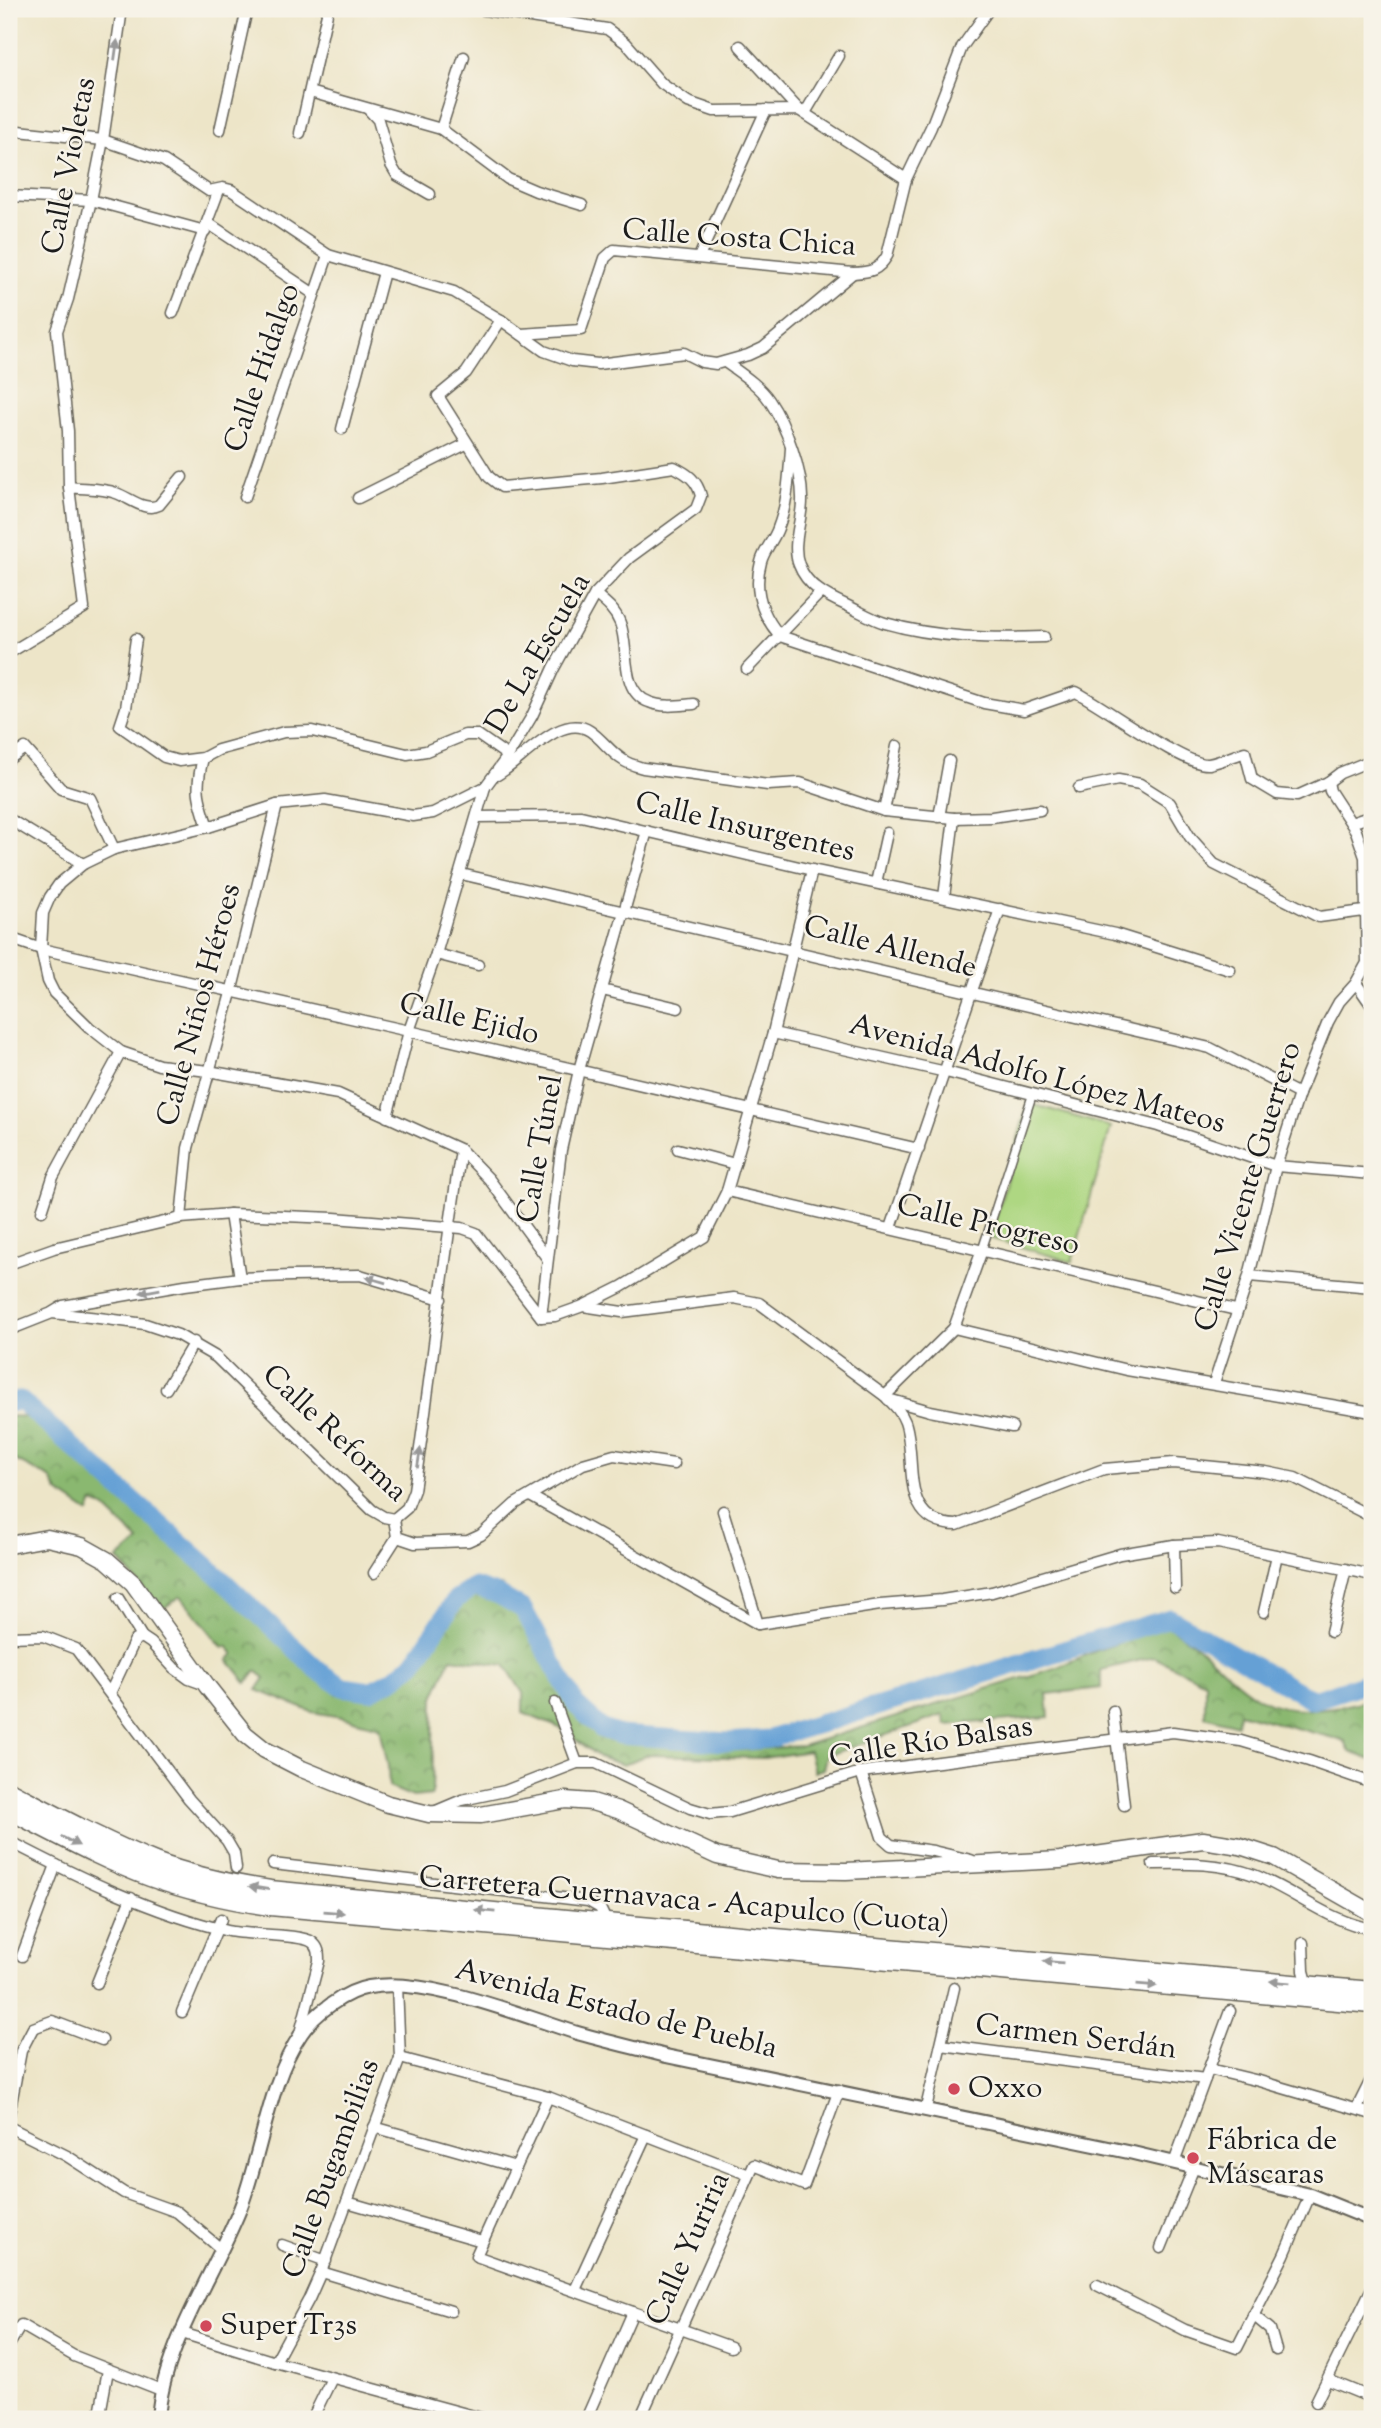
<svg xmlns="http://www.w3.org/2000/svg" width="1381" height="2428" viewBox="0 0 1381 2428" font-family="'Sorts Mill Goudy',serif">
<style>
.forest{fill:url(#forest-crowns);stroke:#536a46;stroke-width:2}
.green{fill:#aed782;stroke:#657a4f;stroke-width:2}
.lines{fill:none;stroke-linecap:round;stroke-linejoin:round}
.river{stroke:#65a0d5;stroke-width:19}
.pedestrian-casing{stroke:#656258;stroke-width:10}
.minor-casing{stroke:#656258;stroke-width:13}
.tertiary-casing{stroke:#656258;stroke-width:16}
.primary-casing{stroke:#656258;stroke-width:19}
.motorway-casing{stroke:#656258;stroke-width:21}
.pedestrian{stroke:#fff;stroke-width:7}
.minor{stroke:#fff;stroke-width:10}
.tertiary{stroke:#fff;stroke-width:12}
.primary{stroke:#fff;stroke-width:16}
.motorway{stroke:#fff;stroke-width:18}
.oneway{fill:#999}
.poi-dot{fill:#d1495b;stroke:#f7f3e8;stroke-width:2.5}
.labels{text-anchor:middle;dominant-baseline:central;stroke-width:5;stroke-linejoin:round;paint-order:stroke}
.street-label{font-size:30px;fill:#1c1c1c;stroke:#f7f3e8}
.poi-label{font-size:30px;fill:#1c1c1c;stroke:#f7f3e8;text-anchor:start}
</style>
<defs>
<pattern id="forest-crowns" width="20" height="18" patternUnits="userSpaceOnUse" patternTransform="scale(1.75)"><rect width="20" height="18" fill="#8ab870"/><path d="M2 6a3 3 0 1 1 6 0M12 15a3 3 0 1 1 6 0" fill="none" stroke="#70955b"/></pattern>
</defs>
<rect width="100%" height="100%" fill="#f7f3e8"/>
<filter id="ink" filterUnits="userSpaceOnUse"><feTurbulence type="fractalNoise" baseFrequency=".0143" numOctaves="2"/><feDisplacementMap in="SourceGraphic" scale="14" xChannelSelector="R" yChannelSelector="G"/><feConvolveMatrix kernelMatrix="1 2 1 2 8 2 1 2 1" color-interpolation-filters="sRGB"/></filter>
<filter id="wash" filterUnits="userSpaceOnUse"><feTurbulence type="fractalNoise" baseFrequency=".00686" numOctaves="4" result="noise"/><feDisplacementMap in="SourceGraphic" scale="28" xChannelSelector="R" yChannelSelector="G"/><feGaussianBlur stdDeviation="1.57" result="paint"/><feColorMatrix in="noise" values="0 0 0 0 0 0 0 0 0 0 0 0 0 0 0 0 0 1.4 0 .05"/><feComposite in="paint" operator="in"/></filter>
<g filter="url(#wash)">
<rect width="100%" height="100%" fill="#ede5c8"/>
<path class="forest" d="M9 1416 33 1417 72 1439 201 1570 310 1670 331 1682 353 1687 369 1689 387 1686 403 1676 421 1656 435 1630 455 1603 477 1586H501L519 1602 535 1626 565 1697 585 1718 607 1729 736 1750 802 1746 1055 1668 1098 1650 1167 1626C1178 1633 1189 1639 1198 1647 1218 1664 1238 1686 1261 1699 1292 1716 1340 1708 1372 1699V1760L1350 1752 1345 1741 1239 1713 1237 1725 1205 1716V1682L1154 1657 1101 1670V1688L1047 1694 1049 1717 946 1725 943 1715 826 1756 823 1769 814 1772 809 1751 764 1758 646 1755 623 1765 599 1757 560 1728 523 1713V1693L505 1665 451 1658 434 1697 432 1795 413 1797 389 1787 388 1766 380 1727 342 1717 312 1712 257 1690 265 1678 256 1671 247 1683 228 1660 234 1654 227 1646 223 1648 181 1596 161 1610 118 1559 139 1541 104 1507 93 1503 89 1513 58 1492 50 1478 9 1457Z"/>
<polygon class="green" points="1028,1103 1111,1127 1072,1262 990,1238"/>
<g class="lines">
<polyline class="river" points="9,1403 20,1400 217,1575 320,1672 343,1687 370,1691 392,1680 414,1663 456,1599 475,1587 499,1595 523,1609 576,1705 602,1729 620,1735 692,1740 730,1742 769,1739 1170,1618 1313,1700 1372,1681"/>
</g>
</g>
<g filter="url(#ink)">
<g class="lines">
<defs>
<polyline id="pedestrian" points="982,1250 1032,1096"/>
<g id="minor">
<polyline points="478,9 607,29 626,43 662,84 688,102 714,111 799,110 906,179"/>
<polyline points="9,18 11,9"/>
<polyline points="740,46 799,110"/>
<polyline points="310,92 441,129 508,179 536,191 582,205"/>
<polyline points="368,109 378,120 391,165 397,175 430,194"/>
<polyline points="805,113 839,56"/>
<polyline points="441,129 464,57"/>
<polyline points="9,130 103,140 164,161 209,191 223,188 231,190 328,255 454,292 501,320 544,351 572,361 598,364 684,353 702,362 716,364 748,355 763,348 853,273"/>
<polyline points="220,130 247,9"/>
<polyline points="300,133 328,9"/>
<polyline points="9,196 91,200 205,231"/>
<polyline points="208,223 314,294"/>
<polyline points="699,257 766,110"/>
<polyline points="173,313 219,190"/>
<path d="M501 320 466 373 438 396 489 477 502 487 602 478 674 467C688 474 697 480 701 496L696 509 629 558 595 594 554 668 532 716 508 756 485 787 433 813 413 816 325 800 277 805 208 827 114 849 83 864 59 884 50 897 43 913 41 949 48 981 54 993 89 1027 121 1052 159 1065 208 1071 338 1094 461 1150 489 1179 547 1258"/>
<path d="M521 334 581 330 605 258 614 250 853 273C870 272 878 271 887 256L906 179 931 127 962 47 989 9"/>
<path d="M725 362C740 373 759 385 769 400 786 425 803 472 802 501 802 521 791 545 799 565 807 586 826 596 846 605 859 611 872 619 885 623 937 638 991 639 1044 637"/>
<polyline points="342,429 384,272"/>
<path d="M791 448C789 475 788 503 778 528 774 540 764 550 761 562 753 590 762 615 780 636L984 703 1024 710 1076 692C1102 705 1186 767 1209 764 1220 762 1233 756 1245 752L1252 779 1277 794 1297 796 1328 782 1340 773 1372 760"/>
<path d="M69 487C84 489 102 488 116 493 130 498 145 512 159 505L182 477"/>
<polyline points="245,497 328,255"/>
<polyline points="358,498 466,444"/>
<path d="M595 594C606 603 615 610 620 623 630 648 619 691 649 702 663 708 680 705 694 704"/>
<polyline points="136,639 126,708 120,726 164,757 179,761 203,758 218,750 284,732 312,731 407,754 426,751 465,735 478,735 508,756"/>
<polyline points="9,653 84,608 69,487 68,431 57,331 68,299 91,200 103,140 122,9"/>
<polyline points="747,669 820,593"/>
<path d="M203 758C195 789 198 797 208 827"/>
<polyline points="9,759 25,748 61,789 90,798 114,849"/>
<path d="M497 775C521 762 561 711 590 731 602 739 610 752 623 760 628 764 636 766 643 768L768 785 800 783 884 811 954 818 992 817 1040 810"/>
<polyline points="1079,788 1118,780 1140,784 1170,803 1190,837 1214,864 1319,917 1364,911"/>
<polyline points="884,811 897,746"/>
<polyline points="477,817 581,816 812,870 1115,934 1230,970"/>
<polyline points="939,817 949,761"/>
<polyline points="9,819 83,864"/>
<polyline points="1351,823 1372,816"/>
<polyline points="461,874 1210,1048 1299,1094"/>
<polyline points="876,883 887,833"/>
<polyline points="944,897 954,818"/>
<polyline points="9,938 41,949 409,1031 919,1149"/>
<polyline points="436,954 478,965"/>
<polyline points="1356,983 1372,1006"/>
<polyline points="602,990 678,1008"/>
<polyline points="773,1033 946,1072 1158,1126 1276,1166 1372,1174"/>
<polyline points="387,1117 409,1031 436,954 485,787"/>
<polyline points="678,1149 735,1164"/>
<polyline points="727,1191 1236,1310"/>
<polyline points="42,1211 53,1177 121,1052"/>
<polyline points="230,1214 240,1278"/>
<polyline points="181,1218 188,1148 231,993 277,805"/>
<polyline points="891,1228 1000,909"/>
<path d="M9 1264 54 1248 181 1218 230 1214 334 1218 462 1228 476 1233 541 1317 555 1316 583 1306 622 1312 734 1298 759 1303 885 1396C893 1404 901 1411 905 1422 918 1459 897 1524 957 1525L1104 1469 1174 1463 1266 1472 1295 1478 1372 1517"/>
<polyline points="1249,1276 1372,1287"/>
<polyline points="583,1306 621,1287 704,1237 727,1191 773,1033 812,870"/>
<polyline points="53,1312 63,1306 185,1285 240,1278 291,1276 360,1275 441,1299"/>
<polyline points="541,1317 561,1150 579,1070 647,831"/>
<polyline points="954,1328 1127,1370 1372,1412"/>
<polyline points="9,1330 52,1313 99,1318 145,1324 178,1335 216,1357 372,1510 384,1517 394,1519"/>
<polyline points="1214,1383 1249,1276 1276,1166 1299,1094 1328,1022 1339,1002 1356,983 1367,963 1365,857 1356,831 1330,791 1328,782"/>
<polyline points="166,1389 194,1342"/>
<polyline points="885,1396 954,1328 982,1250"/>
<polyline points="888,1399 930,1411 1012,1427"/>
<polyline points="530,1496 758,1624 880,1605 942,1600 992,1592 1120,1554 1174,1545 1218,1543 1372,1575"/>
<polyline points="723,1511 758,1624"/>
<path d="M394 1519 407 1508 414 1490C431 1377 443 1263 461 1150"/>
<polyline points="394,1519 397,1537 415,1543 468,1541 481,1535 515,1504 583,1464 614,1455 674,1464"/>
<polyline points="1174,1545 1175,1588"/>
<polyline points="374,1573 397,1537"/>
<polyline points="118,1598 142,1637 151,1643 174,1668 189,1679 203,1684"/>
<polyline points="1264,1612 1277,1555"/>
<polyline points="1331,1632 1346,1569"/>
<polyline points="9,1637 43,1636 76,1649 189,1799 227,1841 234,1853 236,1868"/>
<polyline points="110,1693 135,1640 142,1637"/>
<polyline points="555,1703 577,1763"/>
<polyline points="1113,1711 1124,1805"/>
<polyline points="861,1772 882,1837 891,1845 933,1851 971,1860"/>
<polyline points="436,1811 462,1800 505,1791 577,1763 596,1763 690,1808 710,1814 730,1812 861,1772 1173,1732 1241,1741 1309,1761 1372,1783"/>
<path d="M9 1841C78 1877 152 1913 228 1931 246 1935 302 1934 312 1942 319 1947 319 1953 319 1961L300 2033"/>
<polyline points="273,1864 588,1901 600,1908 607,1923"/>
<path d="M1153 1864C1187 1863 1222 1863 1254 1875 1295 1891 1329 1922 1372 1929"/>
<polyline points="1303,1943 1304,1971 1308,1985"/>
<polyline points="22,1956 56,1865"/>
<polyline points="97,1983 131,1898"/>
<polyline points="182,2012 221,1919"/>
<polyline points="941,2045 1205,2079"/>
<polyline points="400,2058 548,2097 749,2175"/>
<polyline points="1209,2069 1259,2081 1372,2114"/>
<polyline points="548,2097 476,2256 731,2347"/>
<polyline points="926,2108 954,1988"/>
<polyline points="1357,2108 1372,2078"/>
<polyline points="9,2114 21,2051 33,2028 52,2021 102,2040"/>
<polyline points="9,2127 67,2156 124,2193 177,2212 221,2249"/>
<polyline points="374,2127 516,2167"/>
<polyline points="1174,2163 1230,2011"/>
<polyline points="347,2202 482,2241"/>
<polyline points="282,2245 326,2261"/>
<polyline points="1161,2248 1194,2167"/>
<polyline points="321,2272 451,2311"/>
<polyline points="1097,2285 1185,2330 1237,2348 1284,2255 1310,2195"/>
<polyline points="575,2290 646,2135"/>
<polyline points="1253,2315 1270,2329 1276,2350"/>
<polyline points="182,2333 275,2362 485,2419"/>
<polyline points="9,2345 21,2325 74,2356 161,2390"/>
<polyline points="275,2362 309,2299 321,2272 400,2058 397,1985"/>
<polyline points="1328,2380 1372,2398"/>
<polyline points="1316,2402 1372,2288"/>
<polyline points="99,2419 108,2370"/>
<polyline points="312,2419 332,2378"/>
<polyline points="435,2419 441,2408"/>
<polyline points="586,2419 633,2312"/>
<polyline points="640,2419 754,2165 804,2185 839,2090"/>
</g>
<path id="tertiary" d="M158 2419C163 2346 213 2276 240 2209 261 2156 269 2080 301 2034 314 2014 345 1991 369 1987 427 1977 517 2014 574 2032 605 2041 636 2048 666 2056L1133 2153 1310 2195 1372 2220"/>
<polyline id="primary" points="9,1545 47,1538 82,1546 107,1560 133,1583 207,1686 245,1734 265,1750 302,1769 388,1804 429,1814 481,1815 565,1800 592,1802 618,1810 717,1856 778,1870 846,1871 1060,1860 1203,1840 1240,1846 1274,1857 1372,1913"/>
<g id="motorway">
<path d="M9 1791C57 1816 105 1842 155 1862 192 1876 231 1884 270 1890L607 1923 1372 1991"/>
<path d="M9 1810C55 1833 101 1859 150 1877 189 1891 229 1900 270 1906L1372 2004"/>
</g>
</defs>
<use href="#pedestrian" class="pedestrian-casing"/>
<use href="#minor" class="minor-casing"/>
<use href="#tertiary" class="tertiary-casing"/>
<use href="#primary" class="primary-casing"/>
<use href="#motorway" class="motorway-casing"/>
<use href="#pedestrian" class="pedestrian"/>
<use href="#minor" class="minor"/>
<use href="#tertiary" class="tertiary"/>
<use href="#primary" class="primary"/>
<use href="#motorway" class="motorway"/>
</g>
<defs><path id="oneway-solid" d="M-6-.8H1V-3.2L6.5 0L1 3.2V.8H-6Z" transform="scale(1.75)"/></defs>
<g class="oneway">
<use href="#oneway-solid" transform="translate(116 50) rotate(-82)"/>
<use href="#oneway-solid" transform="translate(376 1280) rotate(-164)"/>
<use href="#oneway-solid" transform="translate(150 1291) rotate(170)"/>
<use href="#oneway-solid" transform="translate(419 1458) rotate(-81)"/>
<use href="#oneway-solid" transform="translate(70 1841) rotate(27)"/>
<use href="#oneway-solid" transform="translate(259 1888) rotate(-171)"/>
<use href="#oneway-solid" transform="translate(485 1911) rotate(-174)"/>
<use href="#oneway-solid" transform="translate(334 1912) rotate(5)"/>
<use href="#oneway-solid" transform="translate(1053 1962) rotate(-175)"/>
<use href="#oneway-solid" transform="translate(1280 1982) rotate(-175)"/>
<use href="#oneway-solid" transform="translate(1147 1985) rotate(5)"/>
</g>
</g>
<g class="poi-dot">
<circle cx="954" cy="2089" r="7"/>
<circle cx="1193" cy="2158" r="7"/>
<circle cx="206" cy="2326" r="7"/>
</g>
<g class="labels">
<g class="street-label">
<text transform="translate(70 166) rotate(-79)">Calle Violetas</text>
<text transform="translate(739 239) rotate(4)">Calle Costa Chica</text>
<text transform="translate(263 368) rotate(-71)">Calle Hidalgo</text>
<text transform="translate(539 654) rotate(-60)">De La Escuela</text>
<text transform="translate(745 828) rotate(13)">Calle Insurgentes</text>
<text transform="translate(890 948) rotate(14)">Calle Allende</text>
<text transform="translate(200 1005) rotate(-75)">Calle Niños Héroes</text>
<text transform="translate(469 1020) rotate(13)">Calle Ejido</text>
<text transform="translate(1037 1075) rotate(15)">Avenida Adolfo López Mateos</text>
<text transform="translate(541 1149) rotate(-80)">Calle Túnel</text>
<text transform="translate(1249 1187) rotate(-73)">Calle Vicente Guerrero</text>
<text transform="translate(988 1226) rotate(13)">Calle Progreso</text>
<text transform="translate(334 1434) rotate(43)">Calle Reforma</text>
<text transform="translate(931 1743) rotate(-9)">Calle Río Balsas</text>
<text transform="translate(684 1901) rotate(5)">Carretera Cuernavaca - Acapulco (Cuota)</text>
<text transform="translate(616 2010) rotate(14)">Avenida Estado de Puebla</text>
<text transform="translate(1076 2038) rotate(7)">Carmen Serdán</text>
<text transform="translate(332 2169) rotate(-70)">Calle Bugambilias</text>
<text transform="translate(689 2249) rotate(-66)">Calle Yuriria</text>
</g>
<g class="poi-label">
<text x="968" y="2089">Oxxo</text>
<text x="1207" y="2141">Fábrica de<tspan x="1207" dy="34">Máscaras</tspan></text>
<text x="220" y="2326">Super Tr3s</text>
</g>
</g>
<rect width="1381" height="2428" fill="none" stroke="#f7f3e8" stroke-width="35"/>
</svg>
